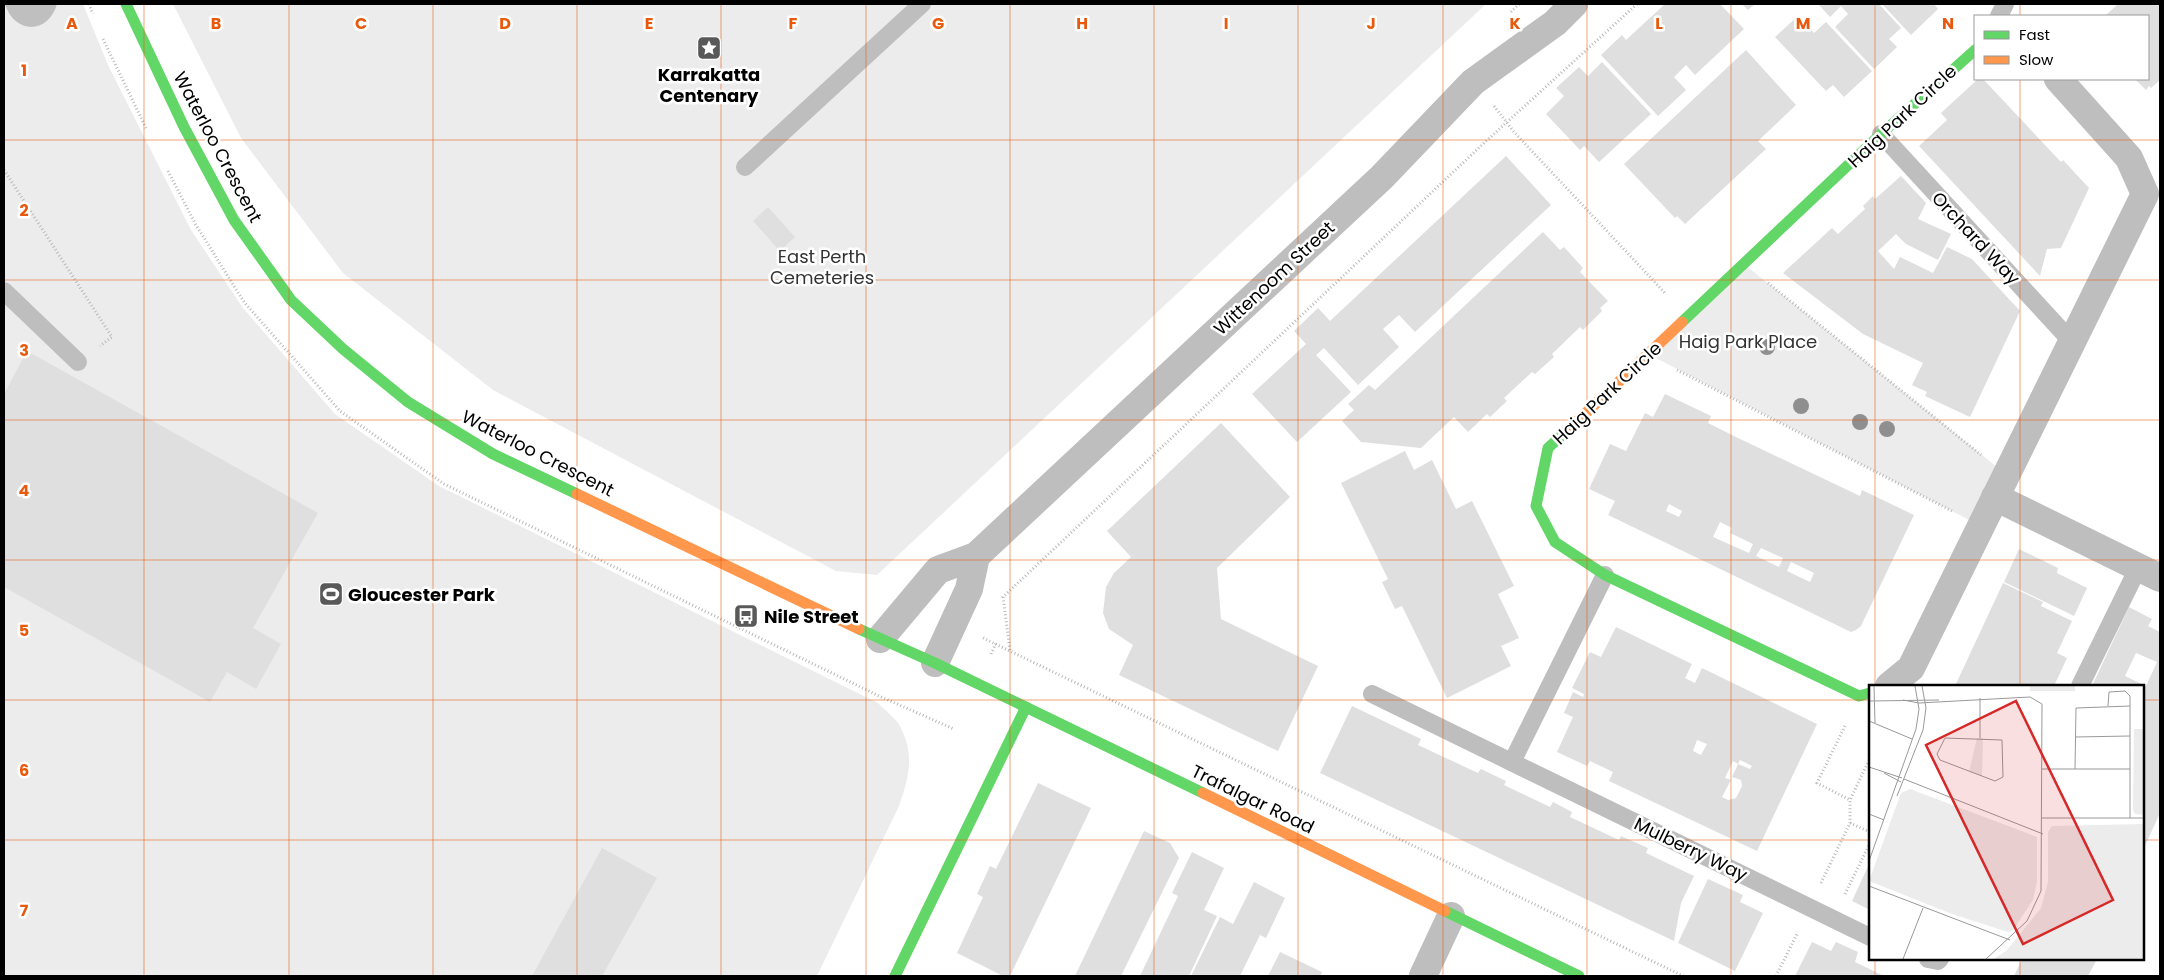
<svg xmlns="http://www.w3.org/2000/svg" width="2164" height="980" viewBox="0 0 2164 980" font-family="Poppins,sans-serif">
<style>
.green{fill:#ececec}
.water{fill:#bfbfbf}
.building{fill:#dfdfdf;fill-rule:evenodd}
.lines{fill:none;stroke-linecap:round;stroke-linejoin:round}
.path{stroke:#b9b9b9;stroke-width:3;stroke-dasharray:1 2.5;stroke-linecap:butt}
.lane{stroke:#bebebe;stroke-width:18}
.street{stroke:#bebebe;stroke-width:28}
.fast{stroke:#63d668;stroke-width:11}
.slow{stroke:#ff974d;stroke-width:11}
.tree{fill:#8f8f8f}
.grid{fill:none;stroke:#e8590c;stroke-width:1;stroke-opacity:0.55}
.labels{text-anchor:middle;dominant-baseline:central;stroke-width:5;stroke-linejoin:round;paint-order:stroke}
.poi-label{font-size:18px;font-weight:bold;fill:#000;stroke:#fff;text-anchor:start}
.street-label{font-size:18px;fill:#000;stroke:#fff}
.park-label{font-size:18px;fill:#333;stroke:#fff}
.inset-road{fill:none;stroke:#999;stroke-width:1}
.view{fill:#d62828;fill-opacity:0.15;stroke:#d62828;stroke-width:2.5}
.inset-edge{fill:none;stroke:#000;stroke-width:2.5}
.grid-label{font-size:16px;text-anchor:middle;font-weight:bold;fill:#e8590c;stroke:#fff;stroke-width:5;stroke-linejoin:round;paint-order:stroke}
</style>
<rect width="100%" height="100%" fill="#fff"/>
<g class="green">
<path d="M4 4H83L108 65 191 230 243 308 335 414 439 486 878 703C885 710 895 718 900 726 915 755 909 777 899 806L817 976H4Z"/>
<polygon points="173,4 1486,4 877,575 836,571 493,390 343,273 241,138"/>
<polygon points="1744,264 2007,475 1981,526 1648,354"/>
</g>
<path class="water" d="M5 4H57C48 35 14 34 5 4Z"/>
<g class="building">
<polygon points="1665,4 1720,4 1744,29 1695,75 1686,65 1674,77 1686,90 1658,116 1601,55 1622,35 1626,40"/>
<polygon points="1742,4 1755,4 1748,10"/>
<polygon points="1818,4 1879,4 1901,28 1889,39 1897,47 1874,69 1835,27 1848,14 1841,6 1830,17"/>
<polygon points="1882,4 1934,4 1938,9 1911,35"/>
<polygon points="2115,4 2160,4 2160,80 2151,88 2149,86 2146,90 2135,79 2148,79 2148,16 2105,16 2117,5"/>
<polygon points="1798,16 1814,33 1826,22 1872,71 1844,97 1833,85 1826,91 1775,37"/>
<polygon points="1746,50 1796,105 1758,141 1766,149 1685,224 1677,216 1675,218 1624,164"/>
<polygon points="1602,62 1651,114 1599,162 1584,146 1580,150 1546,114 1564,96 1556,88 1579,67 1588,76"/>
<polygon points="1978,79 1983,79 2061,162 2063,160 2089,188 2061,248 2047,249 2040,276 1919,146 1947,120 1941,113"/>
<polygon points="1506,156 1551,205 1415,332 1399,315 1383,329 1399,347 1358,385 1324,348 1316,355 1351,392 1297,442 1252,394 1306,344 1294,331 1318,308 1330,321"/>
<polygon points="1901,176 1926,203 1918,219 1951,234 1938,260 1906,244 1896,234 1878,251 1894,269 1900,257 1933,273 1947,247 1972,259 2020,311 1970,417 1925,396 1927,392 1912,385 1923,363 1863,334 1783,273 1832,228 1838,234 1865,209 1863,206 1873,196 1875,199"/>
<polygon points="768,207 795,237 780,251 753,221"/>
<polygon points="1543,232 1560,250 1564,247 1583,268 1580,272 1608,301 1600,308 1602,311 1583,330 1580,327 1552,354 1554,357 1535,374 1532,372 1504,398 1507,401 1490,417 1487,414 1468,432 1454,417 1421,448 1361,442 1342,421 1354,410 1348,404 1369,385 1375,390"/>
<polygon points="27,351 318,513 253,628 281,644 256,689 227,672 210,702 4,587 4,394"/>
<path d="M1665 394 1711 416 1708 423 1738 438 1860 496 1862 490 1914 515 1861 626 1856 630 1851 632 1608 515 1615 501 1589 489 1610 444 1626 451 1645 413 1653 417ZM1669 504 1682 511 1679 517 1666 511ZM1720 522 1732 528 1730 533 1753 544 1749 553 1713 537ZM1761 548 1783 558 1779 567 1756 556ZM1791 562 1814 573 1810 582 1787 571Z"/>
<polygon points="1221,423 1290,497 1217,568 1221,619 1318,666 1278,751 1119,675 1133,645 1109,629 1103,613 1106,587 1114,573 1131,557 1107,531"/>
<polygon points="1405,451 1414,470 1432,460 1456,509 1472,501 1514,586 1498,594 1519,638 1501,646 1511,666 1447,698 1402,606 1395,609 1382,582 1388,579 1341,483"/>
<polygon points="2019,549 2058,568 2057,573 2087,588 2074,616 2004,582"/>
<polygon points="2003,583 2043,602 2041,606 2072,621 2057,653 2067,658 2054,686 1955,686"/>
<path d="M2129 607 2152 619 2148 626 2160 632V813L2143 850V686H2092ZM2136 653 2157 662 2146 686 2125 676Z"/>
<path d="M1616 627 1692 664 1685 678 1695 683 1702 668 1817 724 1757 851 1609 781 1613 772 1590 761 1587 766 1557 752 1573 717 1564 713 1573 692 1583 697 1584 694 1572 688 1590 652 1601 657ZM1697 740 1707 744 1701 755 1693 751ZM1740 760 1752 766 1750 769 1738 764ZM1733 761 1738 764 1732 777 1741 780 1742 786 1736 798 1728 800 1722 797 1731 780 1725 778Z"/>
<polygon points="1352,706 1421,739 1418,745 1478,773 1481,769 1506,781 1504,785 1550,807 1553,802 1572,812 1570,817 1619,840 1621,836 1648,848 1646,853 1694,876 1681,903 1674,941 1320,773"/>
<polygon points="1038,783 1091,808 1010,976 1003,976 957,953 983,897 977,894 990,866 996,869"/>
<polygon points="1144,831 1170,843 1179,858 1121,976 1075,976"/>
<polygon points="602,848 657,878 602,976 532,976"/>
<polygon points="1192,852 1224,868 1204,910 1217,916 1189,976 1140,976 1178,896 1172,893"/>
<polygon points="1870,862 1870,910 1852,901"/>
<polygon points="1708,879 1743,895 1740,902 1763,913 1735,971 1678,943"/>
<polygon points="1254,882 1285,898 1266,938 1260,935 1240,976 1191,976 1220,917 1233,924"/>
<polygon points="1812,942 1831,951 1836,942 1858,952 1855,962 1884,976 1795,976"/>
<polygon points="1280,952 1322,972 1320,976 1268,976"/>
<polygon points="2022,959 2097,959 2088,976 2014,976"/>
</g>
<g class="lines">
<g class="path">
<polyline points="89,4 93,14"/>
<polyline points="1511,12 1519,4"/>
<polyline points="103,39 146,128"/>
<polyline points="1494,106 1514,132 1665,293"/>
<polyline points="4,170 112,337 100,346"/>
<polyline points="168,171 196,225 244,302 340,411 444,484 879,696 954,729"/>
<polyline points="1768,283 1981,455"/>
<polyline points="1677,370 1952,511"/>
<polyline points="983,638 1683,976"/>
<polyline points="1010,650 1003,597 1484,143 1637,4"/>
<polyline points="991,654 996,643"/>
<polyline points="1845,726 1817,783 1850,800"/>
<polyline points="1850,823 1870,832"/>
<polyline points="1821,883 1850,823 1850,800 1870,758"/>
<polyline points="1845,894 1870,843"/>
<polyline points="1776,976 1798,932"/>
</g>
<g class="lane">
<polyline points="1999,16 2005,4"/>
<polyline points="1881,134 2071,341"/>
<polyline points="745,167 922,4"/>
<polyline points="4,291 78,362"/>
<polyline points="2080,686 2138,568"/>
<polyline points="1372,694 1870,937"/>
<polyline points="1512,762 1605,575"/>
<polyline points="1928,959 1938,961 1940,959"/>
</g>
<g class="street">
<polyline points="1995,497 2160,578"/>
<polyline points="880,639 938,570 976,556 1382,177 1473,82 1555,23 1574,4"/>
<polyline points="935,663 969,589 976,556"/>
<polyline points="1889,686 1911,668 2145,194 2129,158 2058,79"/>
<polyline points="1423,976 1451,916"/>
</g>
<g class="fast">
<polyline points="126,4 184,127 234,220 291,300 343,349 408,402 493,454 577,494"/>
<polyline points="1682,322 1881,134 1975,50"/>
<polyline points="1571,427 1548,448 1536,506 1555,542 1605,575 1859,696 1870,693"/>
<polyline points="859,629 935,663 1203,793"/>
<polyline points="1445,911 1579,976"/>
<polyline points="895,976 1026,707"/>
</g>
<g class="slow">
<polyline points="1571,427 1682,322"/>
<polyline points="577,494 859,629"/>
<polyline points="1203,793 1445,911"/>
</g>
</g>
<g class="tree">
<circle cx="1767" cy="347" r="8"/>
<circle cx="1801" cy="406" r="8"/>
<circle cx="1860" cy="422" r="8"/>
<circle cx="1887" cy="429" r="8"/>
</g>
<path class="grid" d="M144 4V976M289 4V976M433 4V976M577 4V976M721 4V976M866 4V976M1010 4V976M1154 4V976M1298 4V976M1443 4V976M1587 4V976M1731 4V976M1875 4V686M2020 4V16M2020 79V686M4 140H2160M4 280H2160M4 420H2160M4 560H2160M4 700H1870M2143 700H2160M4 840H1870M2143 840H2160M1875 959V976M2020 959V976"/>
<defs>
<symbol id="sight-square" viewBox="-11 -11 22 22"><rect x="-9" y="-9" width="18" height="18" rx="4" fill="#595959" stroke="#fff"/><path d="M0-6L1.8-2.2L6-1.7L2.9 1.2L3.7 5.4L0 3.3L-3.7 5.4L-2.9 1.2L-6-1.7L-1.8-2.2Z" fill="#fff"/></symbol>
<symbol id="stadium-square" viewBox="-11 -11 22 22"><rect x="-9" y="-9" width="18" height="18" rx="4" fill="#595959" stroke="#fff"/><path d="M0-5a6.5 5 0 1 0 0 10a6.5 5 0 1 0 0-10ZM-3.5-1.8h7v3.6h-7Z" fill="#fff"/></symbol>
<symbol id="bus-square" viewBox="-11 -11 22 22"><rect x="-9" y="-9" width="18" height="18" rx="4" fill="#595959" stroke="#fff"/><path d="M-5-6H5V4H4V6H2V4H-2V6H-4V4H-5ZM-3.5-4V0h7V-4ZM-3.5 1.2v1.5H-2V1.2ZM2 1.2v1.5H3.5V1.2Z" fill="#fff"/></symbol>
</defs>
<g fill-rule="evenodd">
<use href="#sight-square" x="695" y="34" width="28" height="28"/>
<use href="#stadium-square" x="317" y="580" width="28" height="28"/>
<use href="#bus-square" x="732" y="602" width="28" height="28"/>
</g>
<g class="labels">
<g class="poi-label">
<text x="709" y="74" text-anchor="middle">Karrakatta<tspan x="709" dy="21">Centenary</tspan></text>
<text x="348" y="594">Gloucester Park</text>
<text x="764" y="616">Nile Street</text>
</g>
<g class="street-label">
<text transform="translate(1902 116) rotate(-43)">Haig Park Circle</text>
<text transform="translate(218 147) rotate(62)">Waterloo Crescent</text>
<text transform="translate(1976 238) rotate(47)">Orchard Way</text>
<text transform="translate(1274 278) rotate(-43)">Wittenoom Street</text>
<text transform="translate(1607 393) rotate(-43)">Haig Park Circle</text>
<text transform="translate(538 453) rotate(27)">Waterloo Crescent</text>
<text transform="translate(1253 799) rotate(26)">Trafalgar Road</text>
<text transform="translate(1691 849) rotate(26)">Mulberry Way</text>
</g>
<g class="park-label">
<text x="822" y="256">East Perth<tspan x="822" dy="21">Cemeteries</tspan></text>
<text x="1748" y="341">Haig Park Place</text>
</g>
</g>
<g transform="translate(1869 685)">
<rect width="275" height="275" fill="#fff"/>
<path d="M161 1H206V6H161ZM265 44H275V130L266 129 264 125ZM108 53H114L113 91 100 87ZM41 104 168 152V196L164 215 144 245 139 247 83 229 0 196 32 108ZM275 139V274H125L138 265 172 223 179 197V147L183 141Z" fill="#ececec"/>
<path class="inset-road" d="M5 1 6 38M34 15 50 18 161 12 173 19 172 206 158 236 117 274M0 16 70 15M239 21 240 7 256 6 261 11V21M0 36 43 54M206 52 261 51M76 53 133 55 134 92 126 96 71 75 68 69ZM111 53V13M0 82 33 93M173 84H261M206 84 207 23 261 21V133M15 88 32 97M35 94 174 149M28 111 54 45 57 23 53 1M0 129 15 135M173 133H275M0 176 47 44 50 24 46 1M0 201 141 255M34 274 54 223"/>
<path class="view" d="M147 16 244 215 154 259 57 60Z"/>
<rect width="275" height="275" class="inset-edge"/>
</g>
<g class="grid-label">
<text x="72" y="29">A</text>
<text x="216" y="29">B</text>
<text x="361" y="29">C</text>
<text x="505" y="29">D</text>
<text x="649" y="29">E</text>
<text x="793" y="29">F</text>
<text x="938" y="29">G</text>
<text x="1082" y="29">H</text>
<text x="1226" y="29">I</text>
<text x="1371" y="29">J</text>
<text x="1515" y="29">K</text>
<text x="1659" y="29">L</text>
<text x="1803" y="29">M</text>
<text x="1948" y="29">N</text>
<text x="24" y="76">1</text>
<text x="24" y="216">2</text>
<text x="24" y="356">3</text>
<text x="24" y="496">4</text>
<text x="24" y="636">5</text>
<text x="24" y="776">6</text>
<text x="24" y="916">7</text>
</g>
<rect width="2164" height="980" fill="none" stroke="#000000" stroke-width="10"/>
<rect x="1974" y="15" width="175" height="65" fill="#ffffff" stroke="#999999"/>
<rect x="1984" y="31" width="25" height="8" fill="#63d668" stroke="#999999"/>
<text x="2019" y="40" font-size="15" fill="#000000">Fast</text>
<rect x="1984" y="56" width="25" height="8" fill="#ff974d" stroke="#999999"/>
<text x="2019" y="65" font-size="15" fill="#000000">Slow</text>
</svg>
